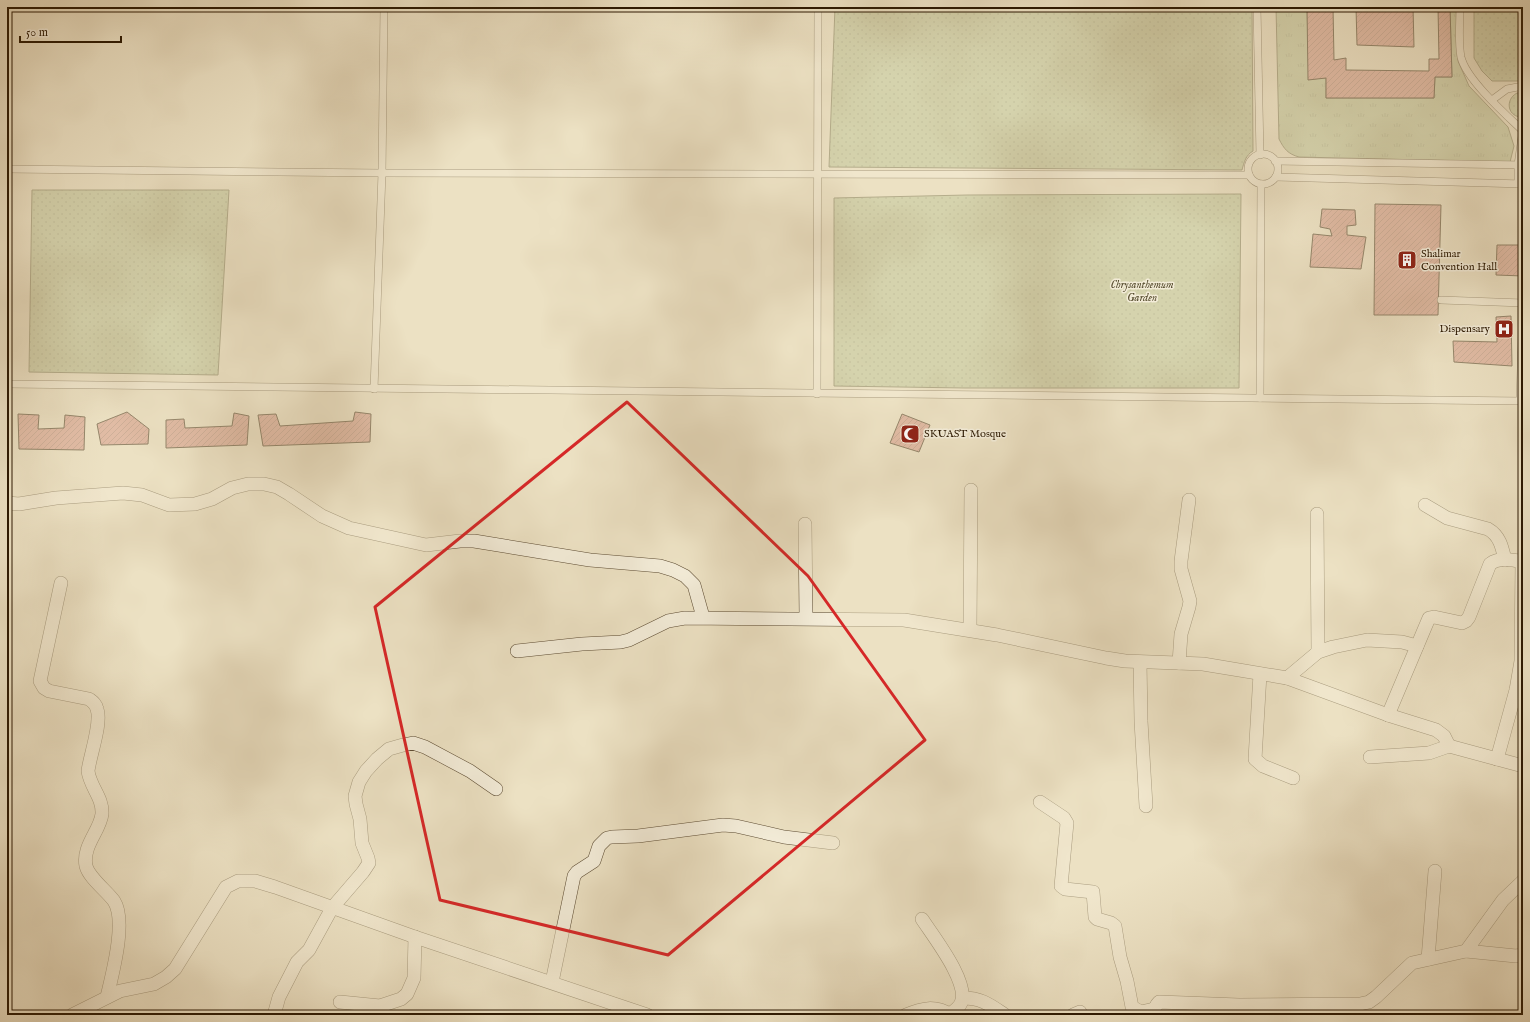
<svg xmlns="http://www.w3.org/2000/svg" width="1530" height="1022" viewBox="0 0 1530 1022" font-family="'IM FELL English',serif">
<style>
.grass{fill:url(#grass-dots);stroke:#726e4a}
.park{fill:url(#park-tufts);stroke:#726e4a}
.building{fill:url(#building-hatch);stroke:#2c1902}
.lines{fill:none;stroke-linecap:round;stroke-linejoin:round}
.lane-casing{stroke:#5c4b32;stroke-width:8}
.street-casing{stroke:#5c4b32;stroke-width:14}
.lane{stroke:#f3ecd8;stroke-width:7}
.street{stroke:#f3ecd8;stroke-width:13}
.marked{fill:none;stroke:#d62828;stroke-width:3;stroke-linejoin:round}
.labels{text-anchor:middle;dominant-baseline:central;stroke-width:3;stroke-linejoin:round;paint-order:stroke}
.poi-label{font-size:11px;fill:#2c1902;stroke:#f3ecd8;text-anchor:start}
.park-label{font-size:11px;font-style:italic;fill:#564c2e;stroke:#f3ecd8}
</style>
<defs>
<pattern id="grass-dots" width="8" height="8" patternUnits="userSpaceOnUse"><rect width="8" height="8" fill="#b9c293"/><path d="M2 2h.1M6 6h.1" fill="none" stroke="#9fa67d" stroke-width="1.8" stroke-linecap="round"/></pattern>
<pattern id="park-tufts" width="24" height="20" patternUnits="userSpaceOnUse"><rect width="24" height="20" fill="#b9c293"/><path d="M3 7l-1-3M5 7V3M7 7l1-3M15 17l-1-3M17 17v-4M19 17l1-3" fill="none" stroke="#9fa67d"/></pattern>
<pattern id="building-hatch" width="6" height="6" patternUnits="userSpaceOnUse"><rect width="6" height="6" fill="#d28e80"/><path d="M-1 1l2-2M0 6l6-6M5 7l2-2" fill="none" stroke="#ab7367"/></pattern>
</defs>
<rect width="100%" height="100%" fill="#ece1c3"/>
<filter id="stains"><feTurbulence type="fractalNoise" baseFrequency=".005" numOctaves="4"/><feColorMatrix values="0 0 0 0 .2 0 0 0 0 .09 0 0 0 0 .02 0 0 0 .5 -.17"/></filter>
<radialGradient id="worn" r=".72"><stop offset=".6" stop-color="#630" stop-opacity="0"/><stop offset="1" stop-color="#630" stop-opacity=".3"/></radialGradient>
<g class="grass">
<path d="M835 7H1252L1253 151C1246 155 1244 162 1242 170L829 167Z"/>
<polygon points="1474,7 1523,7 1523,81 1492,81 1482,71 1474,58"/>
<path d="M1517 93H1523V117C1508 118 1504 100 1517 93Z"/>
<polygon points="32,190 229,190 218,375 29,372"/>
<polygon points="1241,194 1239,388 965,388 834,386 834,198 967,195"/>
</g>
<path class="park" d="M1276 7H1307L1309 79 1326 78V98H1434L1435 77H1452L1450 7H1456L1458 61 1469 86 1508 127 1514 146 1510 162 1299 157C1288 154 1284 149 1279 139Z"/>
<g class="building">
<polygon points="1307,7 1333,7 1334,60 1346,58 1346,70 1429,71 1429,59 1439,59 1438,7 1450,7 1452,77 1435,77 1434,98 1326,98 1326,78 1308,80"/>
<polygon points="1356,7 1413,7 1414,47 1357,45"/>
<polygon points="1375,204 1441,205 1438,315 1374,315"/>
<polygon points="1322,209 1355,210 1356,225 1347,226 1347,235 1366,237 1361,269 1310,267 1313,234 1332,236 1330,229 1320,227"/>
<polygon points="1497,245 1523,245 1523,276 1496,275"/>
<polygon points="1511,316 1512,366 1454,362 1453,341 1497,342 1496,317"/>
<polygon points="127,412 149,429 148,444 101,445 97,424"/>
<polygon points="355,412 371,414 370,442 263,446 258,415 276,414 280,426 353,421"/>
<polygon points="234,413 249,416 247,445 166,448 166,420 184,419 185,428 232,426"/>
<polygon points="18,414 39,415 38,429 64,428 65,415 85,417 84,450 19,449"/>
<polygon points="902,414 930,425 919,452 890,443"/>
</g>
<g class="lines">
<defs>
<g id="lane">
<polyline points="1257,7 1260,155"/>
<path d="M1460 7C1460 23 1458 41 1461 57 1466 79 1505 114 1522 130"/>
<polyline points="1492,100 1507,89 1523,86"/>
<circle cx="1263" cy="169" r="15"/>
<polyline points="1275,161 1523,165"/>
<polyline points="7,169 382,173 1249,175"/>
<polyline points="1276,177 1523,184"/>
<polyline points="1518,184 1518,165 1523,129"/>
<polyline points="1441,300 1523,303"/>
<polyline points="7,384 1523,401"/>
<polyline points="374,389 382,173 384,7"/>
<polyline points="817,394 818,7"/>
<polyline points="1260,398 1261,184"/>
<polyline points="1520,401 1523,303"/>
</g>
<g id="street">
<polyline points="7,503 19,504 56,498 123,493 142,495 169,505 195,504 212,499 232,488 248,484 264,484 277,487 289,494 322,516 349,528 426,545 460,541 474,541 590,560 660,566 673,570 685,576 694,585 703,617"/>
<path d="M1425 505 1447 518 1488 529C1500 536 1502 547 1505 560"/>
<polyline points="1317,514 1318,652"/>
<polyline points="805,524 806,618"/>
<path d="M61 583 40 681 44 688 49 691 89 699C93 702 96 704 97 709 102 723 90 755 88 771 90 787 103 797 102 814 100 831 82 846 86 866 89 878 107 891 114 901 127 921 112 975 107 997"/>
<polyline points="970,630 971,490"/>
<polyline points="517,651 582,644 621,642 629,640 668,621 685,618 904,620 997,635 1106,658 1125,661 1203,664 1287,678 1388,715 1436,730 1444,736 1449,746"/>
<polyline points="1140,662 1141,721 1146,806"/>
<polyline points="1179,663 1181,634 1189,607 1190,601 1181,569 1181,561 1189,500"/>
<polyline points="1260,674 1255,759 1263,766 1293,778"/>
<polyline points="1287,678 1318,652 1333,647 1367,640 1402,642 1417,646"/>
<path d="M1388 715 1429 618 1434 617 1462 623 1466 621 1469 617 1490 564C1499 557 1513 560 1523 562"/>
<polyline points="1370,757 1429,753 1449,746 1523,766"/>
<polyline points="1497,759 1516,690 1521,661 1522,562"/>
<polyline points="1040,802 1064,818 1067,823 1061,886 1065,889 1093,892 1095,917 1097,919 1111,923 1115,926 1120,957 1127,981 1132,1007 1141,1012 1154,1009"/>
<polyline points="1523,881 1503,900 1466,951 1516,956 1523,955"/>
<path d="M922 919C933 936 970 983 961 1003 959 1008 954 1011 950 1014"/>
<polyline points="1428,959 1435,871"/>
<polyline points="552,982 574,876 577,872 594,861 599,846 607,838 612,837 638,836 723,825 736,826 784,837 833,843"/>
<path d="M963 998C982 998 990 1005 1005 1015"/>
<polyline points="340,1002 380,1006 401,999 407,994 414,978 415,937"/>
<polyline points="72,1015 120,991 154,984 166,977 175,969 226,887 238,881 255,881 275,887 415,937 647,1015"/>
<polyline points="274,1015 279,997 297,962 309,950 332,908 363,872 369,863 368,858 362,843 360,819 356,804 355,796 359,782 366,771 377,759 389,749 403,745 413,743 425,747 470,771 496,789"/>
<path d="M906 1015C922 1008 935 1005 951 1015"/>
<polyline points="1073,1015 1080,1012"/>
<path d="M1155 1015C1154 1009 1155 1006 1159 1002L1239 1005 1360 1004 1369 1002 1376 997 1412 963 1466 951"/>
</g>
</defs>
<use href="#lane" class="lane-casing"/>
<use href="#street" class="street-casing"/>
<use href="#lane" class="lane"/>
<use href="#street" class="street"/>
</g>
<path d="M0 0H1530V1022H0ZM627 402 808 576 925 740 668 955 440 900 375 607Z" fill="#ece1c3" fill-opacity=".55" fill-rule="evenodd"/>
<path class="marked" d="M627 402 808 576 925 740 668 955 440 900 375 607Z"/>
<defs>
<symbol id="building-square" viewBox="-11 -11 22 22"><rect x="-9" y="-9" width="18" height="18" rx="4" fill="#8f2418" stroke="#f3ecd8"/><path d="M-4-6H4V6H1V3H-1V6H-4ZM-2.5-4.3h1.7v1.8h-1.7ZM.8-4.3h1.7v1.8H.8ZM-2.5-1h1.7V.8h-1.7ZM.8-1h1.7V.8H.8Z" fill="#fff"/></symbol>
<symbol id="hospital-square" viewBox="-11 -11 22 22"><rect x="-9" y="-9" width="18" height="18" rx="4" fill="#8f2418" stroke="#f3ecd8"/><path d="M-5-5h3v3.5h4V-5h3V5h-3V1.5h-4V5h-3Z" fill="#fff"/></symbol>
<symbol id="mosque-square" viewBox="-11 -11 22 22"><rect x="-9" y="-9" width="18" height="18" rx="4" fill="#8f2418" stroke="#f3ecd8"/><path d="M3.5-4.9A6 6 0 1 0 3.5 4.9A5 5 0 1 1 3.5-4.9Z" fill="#fff"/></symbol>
</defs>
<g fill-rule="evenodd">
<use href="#building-square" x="1396" y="249" width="22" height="22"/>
<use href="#hospital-square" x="1493" y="318" width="22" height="22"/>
<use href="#mosque-square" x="899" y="423" width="22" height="22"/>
</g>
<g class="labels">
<g class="poi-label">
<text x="1421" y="254">Shalimar<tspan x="1421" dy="13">Convention Hall</tspan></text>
<text x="1490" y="329" text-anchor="end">Dispensary</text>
<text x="924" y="434">SKUAST Mosque</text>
</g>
<g class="park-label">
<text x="1142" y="285">Chrysanthemum<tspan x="1142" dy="13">Garden</tspan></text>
</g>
</g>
<rect width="1530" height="1022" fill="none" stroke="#ece1c3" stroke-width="24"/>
<rect x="8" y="8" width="1514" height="1006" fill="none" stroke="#2c1902" stroke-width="2"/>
<rect x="12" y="12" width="1506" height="998" fill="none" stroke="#2c1902"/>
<path d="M20 36v6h101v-6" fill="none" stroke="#2c1902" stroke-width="2"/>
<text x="26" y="36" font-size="12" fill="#2c1902" stroke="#f3ecd8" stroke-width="3" paint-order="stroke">50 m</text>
<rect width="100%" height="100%" filter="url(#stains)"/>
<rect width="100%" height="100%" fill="url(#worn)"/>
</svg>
